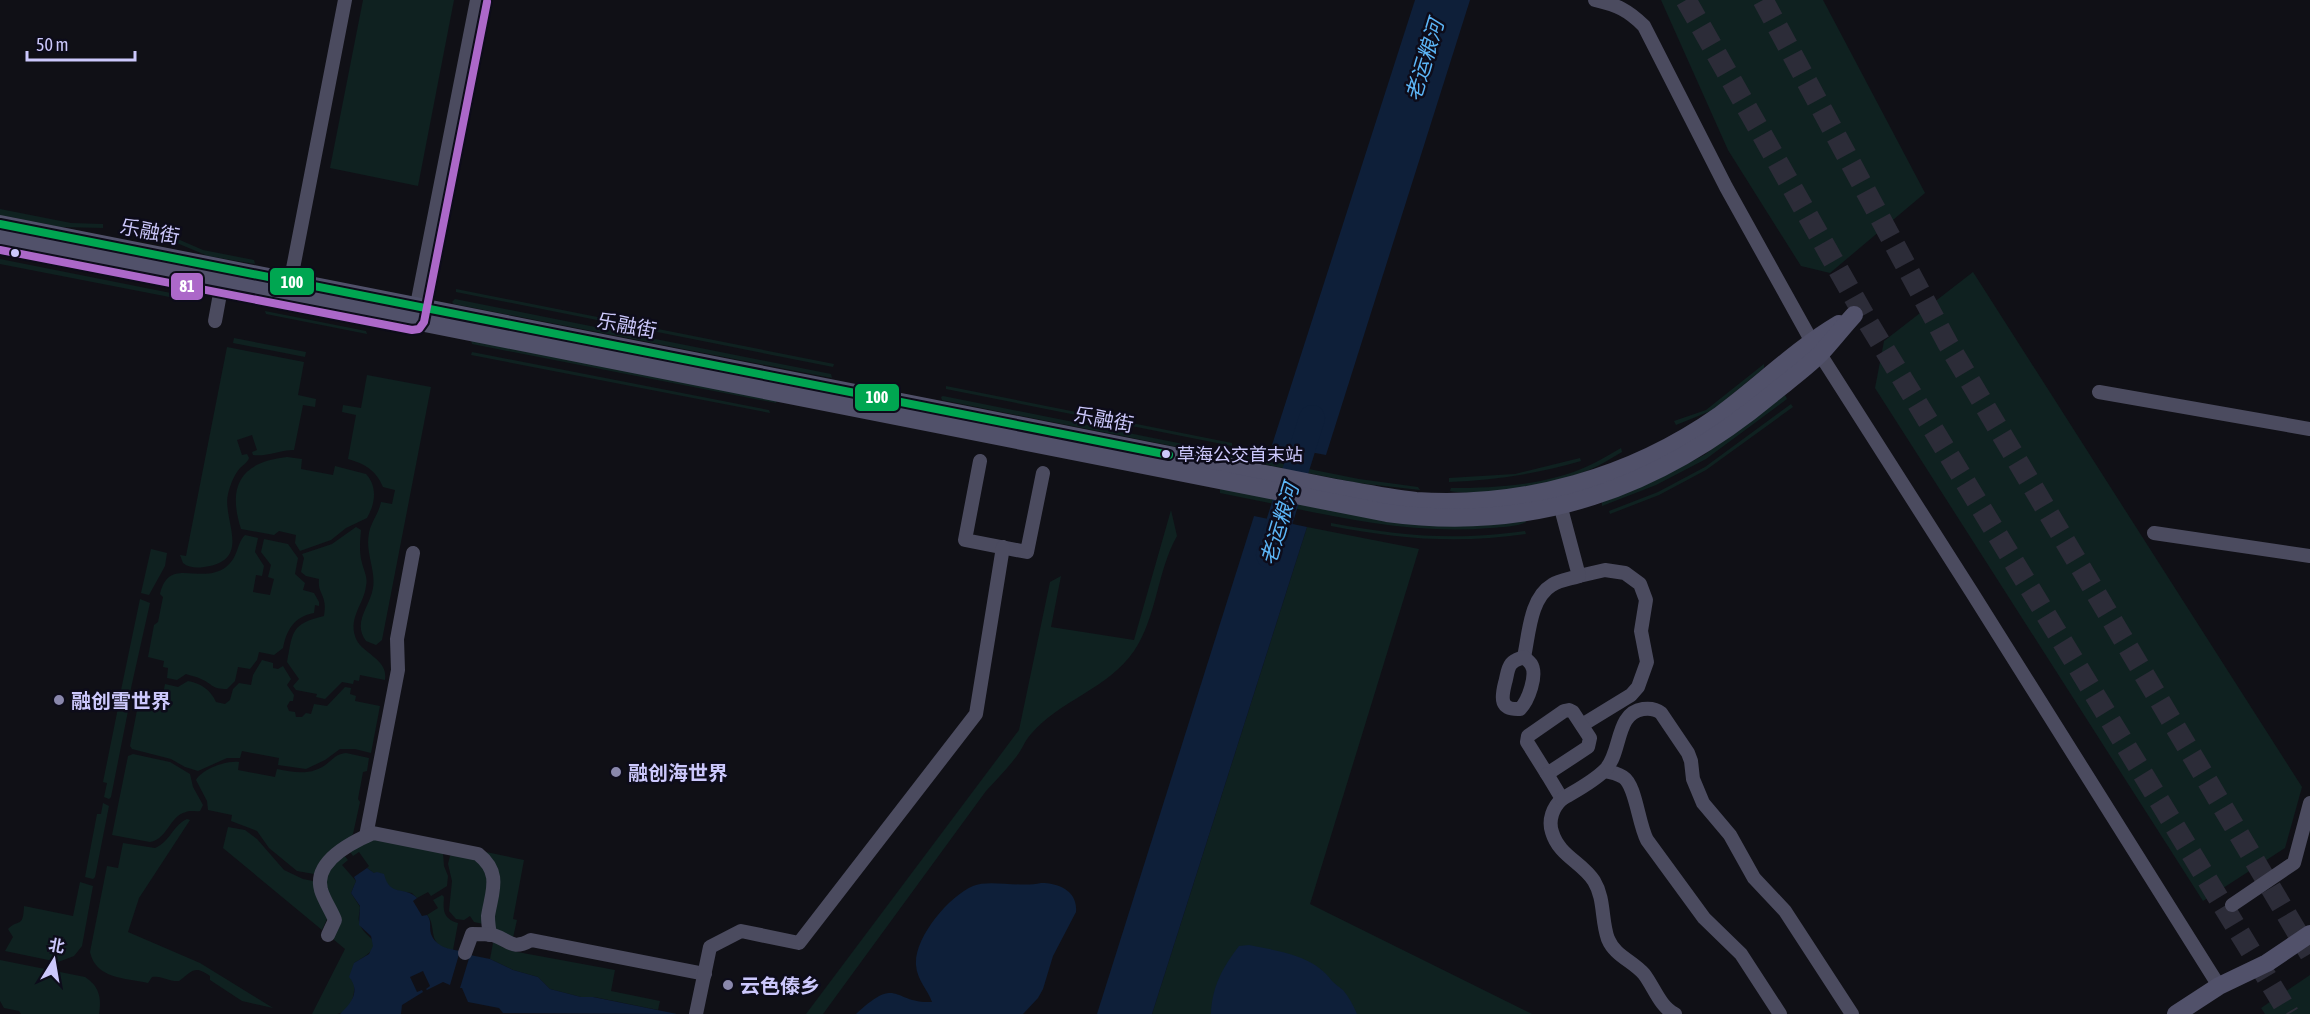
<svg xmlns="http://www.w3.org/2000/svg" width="2310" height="1014" viewBox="0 0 2310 1014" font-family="'Asap Condensed','Noto Sans SC',sans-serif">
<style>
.green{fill:#0f2120}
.water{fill:#0e1f39}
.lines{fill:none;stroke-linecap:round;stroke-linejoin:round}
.river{stroke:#0e1f39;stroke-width:26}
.primary-tunnel{stroke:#2c2c38;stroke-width:21;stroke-dasharray:21 10;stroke-linecap:butt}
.street{stroke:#4b4b5f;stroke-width:14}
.secondary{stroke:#51516a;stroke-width:18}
.bus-1-casing{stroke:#0d0c1a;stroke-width:12}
.bus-2-casing{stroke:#0d0c1a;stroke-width:12}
.bus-1{stroke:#00a651;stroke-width:8}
.bus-2{stroke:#ac68c9;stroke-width:8}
.bus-dot{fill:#ccc8fc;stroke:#0d0c1a;stroke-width:2}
.poi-dot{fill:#8a88ac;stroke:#0d0c1a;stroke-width:2}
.labels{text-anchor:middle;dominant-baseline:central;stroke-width:5;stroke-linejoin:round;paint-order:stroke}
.bus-label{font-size:18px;fill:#ccc8fc;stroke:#0d0c1a;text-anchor:start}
.street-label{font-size:20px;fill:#ccc8fc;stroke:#0d0c1a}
.poi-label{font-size:20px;font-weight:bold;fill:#ccc8fc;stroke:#0d0c1a;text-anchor:start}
.water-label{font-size:21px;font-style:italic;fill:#5cb5f6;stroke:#0d0c1a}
.line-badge{stroke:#0d0c1a;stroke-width:2}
.badge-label{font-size:16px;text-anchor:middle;font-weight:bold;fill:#fff}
</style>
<rect width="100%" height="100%" fill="#101016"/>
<g class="green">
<polygon points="363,0 454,0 418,186 330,168"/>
<polygon points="1661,0 1823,0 1925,193 1830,273 1801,266 1728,150"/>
<polygon points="0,209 71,223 103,224 103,228 61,227 0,215"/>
<polygon points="173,237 203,250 254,260 255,264 208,256 172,241"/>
<polygon points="0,245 197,286 196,288 193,289 0,251"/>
<polygon points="0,259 191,297 193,298 190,301 0,264"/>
<polygon points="1973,272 2302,787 2285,848 2203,901 1875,388 1884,341"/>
<polygon points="456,289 834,364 833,367 456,292"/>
<polygon points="455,299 831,374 832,378 454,304 452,302"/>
<polygon points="265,311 366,331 367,334 266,314"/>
<polygon points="234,338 306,352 305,357 233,343"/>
<polygon points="471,340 777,400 776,403 472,344"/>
<path d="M227 347 304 362 298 395 316 399 315 407 303 405 294 450C280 450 266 457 253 455L252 452 257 450 252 435 237 440 242 455 247 454 249 458C247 463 244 464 240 468 234 475 230 485 228 494 222 518 251 557 210 566 201 568 190 569 183 563L180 555 186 556Z"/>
<polygon points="472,352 769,410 770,413 471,355"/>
<polygon points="1764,364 1764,368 1713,410 1676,425 1674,421 1706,410"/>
<path d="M367 375 431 387 382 640 376 645 366 641C352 622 370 607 373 588 376 569 365 553 369 533 371 522 379 513 381 502L392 504 395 490 383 487C376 470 365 464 348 459L356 415 342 412 343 405 361 408Z"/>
<polygon points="946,386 1232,443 1232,446 946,389"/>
<polygon points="1785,395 1787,399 1706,459 1656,485 1602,506 1602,502 1654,481 1704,455"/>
<polygon points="943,396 1359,479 1418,487 1420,490 1358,483 942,400 941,397"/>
<polygon points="1791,404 1793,407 1706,470 1659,495 1610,514 1609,511 1658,492 1705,467"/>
<path d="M1621 448 1622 452C1611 458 1601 465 1589 470 1558 483 1482 498 1450 491L1451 488C1496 488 1547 485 1588 466 1599 461 1610 454 1621 448Z"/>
<path d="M287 457 302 459 301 469 333 475 335 466 366 474C378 487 375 504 367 518L346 528 331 540 300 551 295 543 296 535 279 531 274 535 241 529C227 485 241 462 287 457Z"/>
<path d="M1580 458 1581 461C1537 474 1495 480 1449 482V478L1515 474Z"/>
<path d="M1220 489 1526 520V522C1516 527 1502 527 1490 528 1399 536 1309 510 1220 493Z"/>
<path d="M1171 510 1177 536C1157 571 1157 617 1134 651 1108 689 1060 700 1031 734 1025 740 1022 750 1016 757 1007 769 996 780 986 791L823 1014H806L1019 730 1050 582 1061 576 1051 627 1134 640Z"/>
<path d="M1331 523C1400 536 1455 541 1525 531L1526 534C1457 544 1399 539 1331 526Z"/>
<path d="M356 527 361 530C360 541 359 552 362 563 364 571 368 578 366 586 364 604 349 616 355 636 359 653 389 658 385 680L360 675 359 681 354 680 353 684 342 682 325 699 316 697 317 694 296 690 293 686 299 679 287 662C293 631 291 624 324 616 328 595 317 594 319 579L306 576 301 572 304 558 302 554 332 544Z"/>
<polygon points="1307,527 1419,549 1310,904 1532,1014 1152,1014"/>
<path d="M245 535 258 538 255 552 264 566 262 576 256 575 253 592 270 595 274 579 268 577 271 565 261 552 264 539 288 544 298 558 295 574 305 583 303 590 314 593 319 602V606L315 605 314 613C294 617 287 629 283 648L274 655 259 652 257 660 250 669 238 667 235 681 227 689C211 689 213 684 201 679 196 676 191 676 186 674L177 680 167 678 168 668 163 667 164 661 148 657 154 625 158 622 163 597 160 594C169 555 200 586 226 567 239 557 236 544 245 535Z"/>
<polygon points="151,549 167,553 165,566 149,595 141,593"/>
<polygon points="140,599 150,603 129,697 120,695"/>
<path d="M262 660 273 663V668L278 669 283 666 291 679 287 685 294 695 293 701H290L287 706 289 711 295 712 296 717H302L306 713 311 714 314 704 327 706 345 687 351 688 350 694 356 696 355 701 380 706 371 753 355 749H340L325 760 306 769 278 765 279 758 242 751 240 758H227L198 771 185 767 171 759 132 749 130 746 140 695 156 698 158 694H163L165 684 178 687 188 681C200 683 211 690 216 702L225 704 230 700 233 689 239 683 251 685 253 675Z"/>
<polygon points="119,703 129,706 111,797 109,799 104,797 107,783 103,782"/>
<path d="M346 753 369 758 367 771 363 772 358 799 360 802 353 834 314 874 297 871 269 848 257 831 231 821 232 815 208 810 207 801 196 780C202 769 227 760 239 762L238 770 275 777 277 769C296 773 313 776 329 762 335 757 337 754 346 753Z"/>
<path d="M133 754 170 762 190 774 193 787 203 805 200 811C195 812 190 810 186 812 169 816 168 839 150 842L112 835 128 756Z"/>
<polygon points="103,803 109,806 95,877 93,879 85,877 97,814 101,814"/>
<path d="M187 819 190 820 139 898 128 932 200 963 273 1008 242 1001 210 980V976C194 965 193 971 179 981 169 982 162 975 152 977L148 983C125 978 96 979 90 952L107 866 118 868 123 843 155 848C170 842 173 825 187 819Z"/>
<polygon points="228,827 245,830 257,839 284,870 303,879 313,881 328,917 322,930 223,848"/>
<polygon points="377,839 443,853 444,866 448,876 447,886 431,896 428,892 417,898 412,893 393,890 385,881 367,868 369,866 359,852 353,856 349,850 361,843"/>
<polygon points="486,852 524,860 513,919 517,920 512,942 499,934 493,925 493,864"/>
<path d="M343 854 348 860 342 865 356 881 351 893 360 907C360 911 358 917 359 921 362 941 395 940 354 963 354 980 359 1010 337 1014 329 1014 320 1014 312 1014L345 949 333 939 324 877Z"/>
<path d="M453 854C461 856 475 857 481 863 494 877 485 907 483 924L474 922 470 916 464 920 456 919 449 911 452 881 448 864 450 856Z"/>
<path d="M80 882 93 886 82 946 74 956 58 962 5 951 13 937 8 929C19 918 23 929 24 906L73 916Z"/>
<path d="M442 895 444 897C443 910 443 919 458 923L453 950C425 946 438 927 427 915L438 908 433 900Z"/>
<polygon points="495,942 502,947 512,951 615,970 611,991 660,1001 658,1010 594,997 581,997 550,989 538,977 513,970 490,959 493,943"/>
<path d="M0 960 85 977C99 986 102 998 99 1014H21L19 1011 4 1008 0 1001Z"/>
<polygon points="2310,975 2310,1014 2265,1014 2261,1008"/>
</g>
<g class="water">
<polygon points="1415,0 1470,0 1326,455 1272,445"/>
<polygon points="1254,516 1307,527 1152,1014 1097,1014"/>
<path d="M367 868 374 873 377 872 384 874C390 898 404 885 417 898L413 901 422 916 427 915C432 921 429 926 431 934 436 947 449 949 460 951L450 985 443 982 427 990 426 989 430 986 423 971 410 977 417 992 422 990 423 992 402 1005 401 1014H340C351 1004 361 991 349 977L354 963 369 954 373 946 371 936 359 925 360 906 351 893 356 881 354 877Z"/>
<path d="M1041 883C1059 883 1078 891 1076 912L1053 956 1043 989 1038 998 1023 1014H856C899 974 892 1004 932 1002 928 990 917 980 916 965 914 938 948 897 973 886 989 879 1021 888 1041 883Z"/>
<path d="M1249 945C1278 951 1314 955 1332 981 1335 984 1339 987 1343 990 1349 997 1353 1005 1357 1014H1211C1212 986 1223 967 1239 946Z"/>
<polygon points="470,955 490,959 513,970 538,977 550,989 581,997 593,997 677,1014 503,1013 499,1008 468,1002 462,988 460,988"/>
</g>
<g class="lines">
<polyline class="river" points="1269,555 1312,418"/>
<g class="primary-tunnel">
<polyline points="1686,0 1869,324 2289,1014"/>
<polyline points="1763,0 1948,344 2310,954"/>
</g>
<g class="street">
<path d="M1595 0C1617 5 1628 10 1644 26L1726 187 1811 340 1971 591 2219 986"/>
<polyline points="289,289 345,0"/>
<polyline points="415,315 477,0"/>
<polyline points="215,321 222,283"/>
<polyline points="2099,392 2310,429"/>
<polyline points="980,461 965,540 1027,552 1043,473"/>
<polyline points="2154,533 2310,556"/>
<polyline points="1579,576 1605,570 1625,573 1640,584 1646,600 1641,631 1647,662 1638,687 1631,695 1582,725"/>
<path d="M1524 657C1529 634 1530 598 1552 585 1560 580 1570 579 1579 576L1558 497"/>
<path d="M1524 657C1526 659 1529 661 1531 664 1538 675 1528 701 1520 709 1500 710 1501 699 1505 683 1507 677 1507 669 1511 664 1514 660 1519 659 1524 657Z"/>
<polygon points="1569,710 1573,712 1590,738 1588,747 1547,774 1527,742 1528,736 1564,711"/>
<path d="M1605 771C1611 772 1618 774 1623 777 1636 785 1638 823 1647 840L1704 918 1741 954 1780 1014"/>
<path d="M1547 774 1562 799C1553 807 1548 820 1552 832 1559 856 1582 862 1594 881 1605 899 1601 920 1608 939 1615 956 1633 961 1644 974 1654 987 1660 1007 1675 1014"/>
<path d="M1562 799C1577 790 1593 782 1605 770 1622 753 1615 713 1643 709 1650 708 1656 709 1661 713L1688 753 1691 761 1693 779 1703 803 1730 835 1754 878 1785 911 1852 1014"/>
<polyline points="366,836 398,670 397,639 413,553"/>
<polyline points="2232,905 2294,863 2310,803"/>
<path d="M328 935 335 920C331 910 324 900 321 890 313 861 352 842 373 833L478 854C502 873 492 891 488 916 488 922 489 929 490 935"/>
<path d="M465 953 472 934C479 934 487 934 493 935 510 940 511 951 531 940L705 974"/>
<polyline points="696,1014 710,947 741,931 799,943 976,714 1003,547"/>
</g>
<g class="secondary">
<path d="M0 224 1331 487C1359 492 1387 498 1416 501 1524 508 1632 477 1720 415 1761 385 1795 350 1839 324"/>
<path d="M0 239 1387 513C1535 533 1659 488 1772 394 1788 381 1806 368 1821 353 1832 341 1843 327 1854 315"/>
<polyline points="2176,1014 2219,986 2267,963 2310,934"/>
</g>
<defs>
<polyline id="bus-1" points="0,224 1169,455"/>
<polyline id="bus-2" points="0,250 412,330 419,329 424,322 487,2"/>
</defs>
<use href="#bus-1" class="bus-1-casing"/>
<use href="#bus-2" class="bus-2-casing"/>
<use href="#bus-1" class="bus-1"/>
<use href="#bus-2" class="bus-2"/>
</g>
<g class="bus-dot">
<circle cx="15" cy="253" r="5"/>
<circle cx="1166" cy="454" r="5"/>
</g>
<g class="poi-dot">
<circle cx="59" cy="700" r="6"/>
<circle cx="616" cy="772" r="6"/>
<circle cx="728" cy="985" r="6"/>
</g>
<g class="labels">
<g class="bus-label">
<text x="1177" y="454">草海公交首末站</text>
</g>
<g class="street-label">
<text transform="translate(150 231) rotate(11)">乐融街</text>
<text transform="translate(627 325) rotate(11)">乐融街</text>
<text transform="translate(1104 419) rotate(11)">乐融街</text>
</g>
<g class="poi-label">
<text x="71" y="700">融创雪世界</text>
<text x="628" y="772">融创海世界</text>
<text x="740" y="985">云色傣乡</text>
</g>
<g class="water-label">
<text transform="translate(1424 60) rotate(-73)">老运粮河</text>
<text transform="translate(1279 524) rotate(-73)">老运粮河</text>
</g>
</g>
<g class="line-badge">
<rect x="269" y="267" width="46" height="29" rx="6" fill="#00a651"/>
<rect x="170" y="272" width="34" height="29" rx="6" fill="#ac68c9"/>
<rect x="854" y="383" width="46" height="29" rx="6" fill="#00a651"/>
</g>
<g class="badge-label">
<text x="292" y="288">100</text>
<text x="187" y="292">81</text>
<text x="877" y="403">100</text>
</g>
<g transform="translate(54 960) rotate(11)" stroke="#0d0c1a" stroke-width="4.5" paint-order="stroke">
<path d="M0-4.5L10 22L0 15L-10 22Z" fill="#ccc8fc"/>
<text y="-9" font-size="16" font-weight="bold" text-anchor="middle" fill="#ccc8fc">北</text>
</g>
<path d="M27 51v9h108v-9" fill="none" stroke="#ccc8fc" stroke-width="3"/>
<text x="36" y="51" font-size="18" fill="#ccc8fc" stroke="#0d0c1a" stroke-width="4.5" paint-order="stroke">50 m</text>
</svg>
